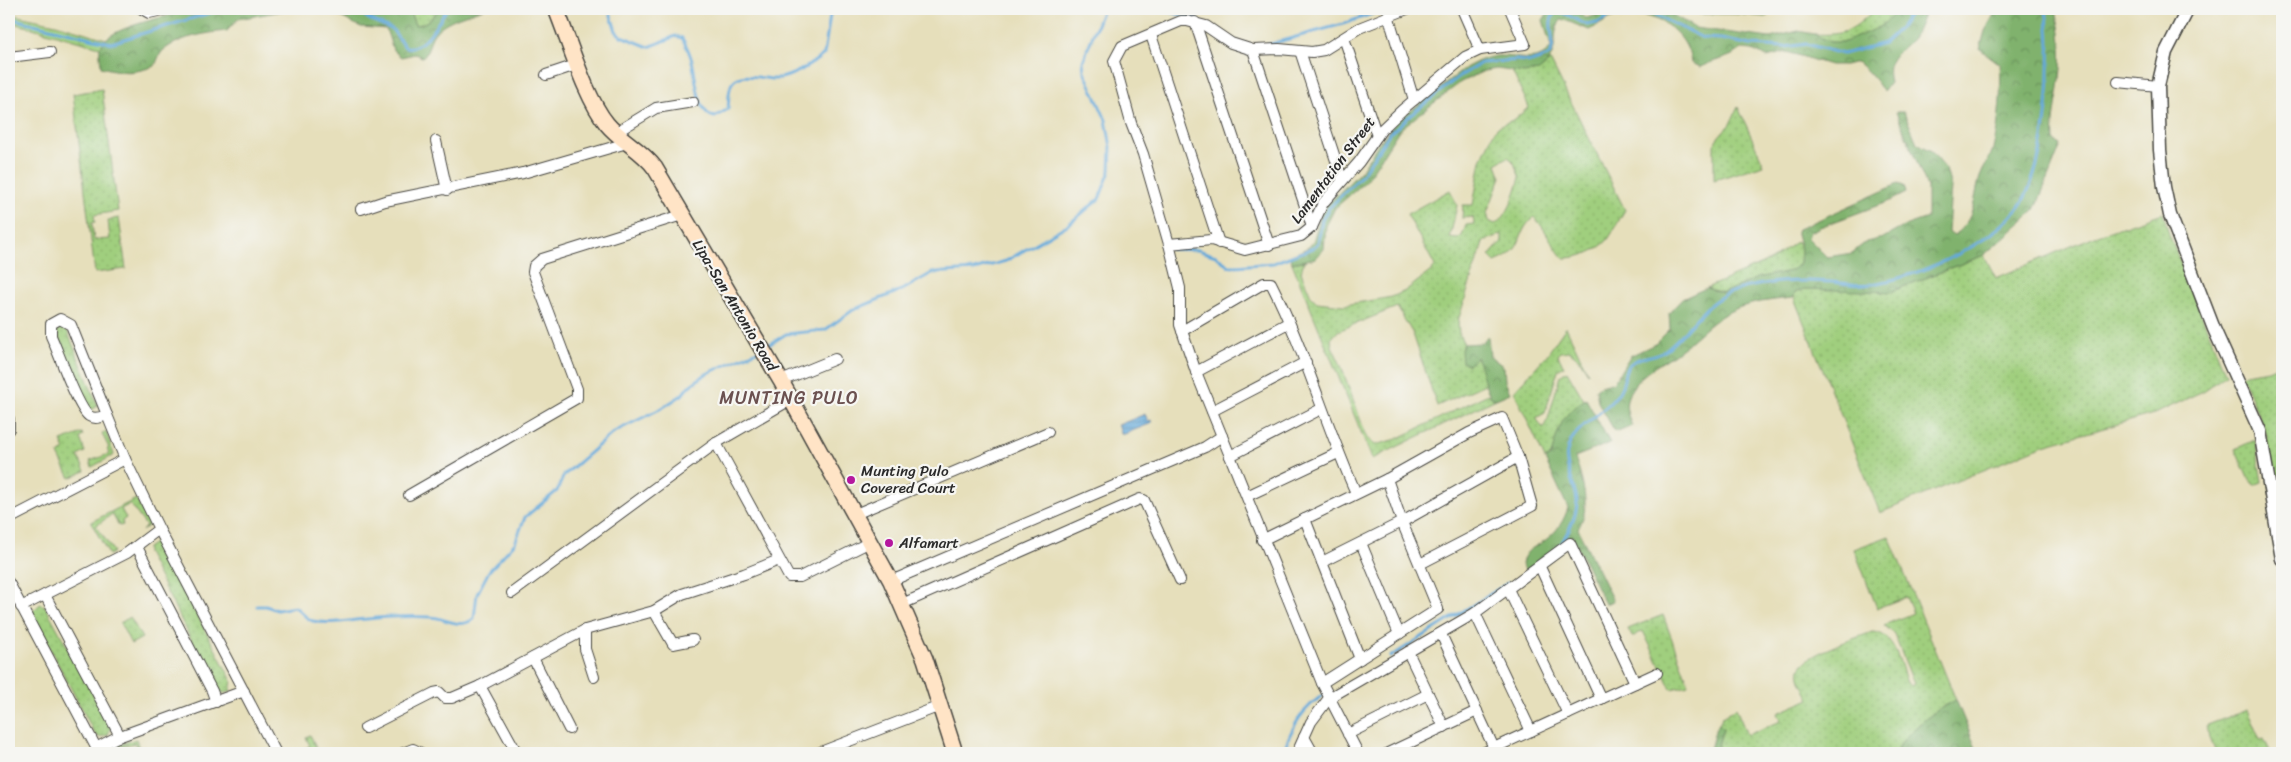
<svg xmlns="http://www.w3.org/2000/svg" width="2291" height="762" viewBox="0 0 2291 762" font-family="Sriracha,sans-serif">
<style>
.grass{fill:url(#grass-dots);stroke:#667d54;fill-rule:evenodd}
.forest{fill:url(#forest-crowns);stroke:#566e4c}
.wetland{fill:url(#wetland-marsh);stroke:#667d54}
.garden{fill:#a0cf7e;stroke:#667d54}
.water{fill:url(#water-rules);stroke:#486a82}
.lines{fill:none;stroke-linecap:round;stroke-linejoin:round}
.stream{stroke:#64a9da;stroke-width:3}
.minor-casing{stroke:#474641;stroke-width:12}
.tertiary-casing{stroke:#474641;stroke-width:15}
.secondary-casing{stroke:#474641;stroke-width:18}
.minor{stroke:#fff;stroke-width:10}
.tertiary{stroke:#fff;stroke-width:12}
.secondary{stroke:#ffe4c6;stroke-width:15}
.poi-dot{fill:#b5179e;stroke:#f6f6f2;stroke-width:2}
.labels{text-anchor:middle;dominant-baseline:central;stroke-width:4.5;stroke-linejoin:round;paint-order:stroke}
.street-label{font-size:15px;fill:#2b2b2b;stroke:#f6f6f2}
.poi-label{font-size:15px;fill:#2b2b2b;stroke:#f6f6f2;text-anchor:start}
.quarter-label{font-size:18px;letter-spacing:1px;fill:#6b5150;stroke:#f6f6f2}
</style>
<defs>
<pattern id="grass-dots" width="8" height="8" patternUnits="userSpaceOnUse" patternTransform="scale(1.25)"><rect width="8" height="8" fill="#a0cf7e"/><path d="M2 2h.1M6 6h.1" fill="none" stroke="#8ab26d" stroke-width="1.8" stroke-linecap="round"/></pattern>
<pattern id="forest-crowns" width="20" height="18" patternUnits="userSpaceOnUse" patternTransform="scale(1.25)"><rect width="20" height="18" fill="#80b26d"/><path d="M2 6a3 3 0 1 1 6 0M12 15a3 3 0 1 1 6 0" fill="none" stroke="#69915a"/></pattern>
<pattern id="wetland-marsh" width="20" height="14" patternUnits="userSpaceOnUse" patternTransform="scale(1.25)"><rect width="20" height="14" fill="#a0cf7e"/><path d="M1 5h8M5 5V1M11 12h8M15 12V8" fill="none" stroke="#8ab26d"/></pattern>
<pattern id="water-rules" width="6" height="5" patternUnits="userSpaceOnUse" patternTransform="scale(1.25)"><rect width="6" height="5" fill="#64a9da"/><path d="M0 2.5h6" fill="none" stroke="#538ab1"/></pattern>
</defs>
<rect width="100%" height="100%" fill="#f6f6f2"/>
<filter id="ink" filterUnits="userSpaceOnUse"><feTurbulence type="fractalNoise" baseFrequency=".02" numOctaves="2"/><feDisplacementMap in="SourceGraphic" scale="10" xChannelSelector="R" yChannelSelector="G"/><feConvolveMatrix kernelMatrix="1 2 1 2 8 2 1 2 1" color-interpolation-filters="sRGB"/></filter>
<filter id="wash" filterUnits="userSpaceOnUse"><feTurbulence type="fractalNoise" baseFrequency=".0096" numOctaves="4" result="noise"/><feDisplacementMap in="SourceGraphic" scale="20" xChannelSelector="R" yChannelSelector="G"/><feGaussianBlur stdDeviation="1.12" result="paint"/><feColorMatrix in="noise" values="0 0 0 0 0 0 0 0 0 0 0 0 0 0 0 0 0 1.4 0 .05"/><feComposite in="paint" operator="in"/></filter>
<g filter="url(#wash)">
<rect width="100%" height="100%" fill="#e6dfbb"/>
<g class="grass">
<path d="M409 9H439C432 17 426 25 415 25Z"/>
<polygon points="1691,9 1776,9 1766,17 1735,14 1698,14"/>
<path d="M1875 9H1900C1885 27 1856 45 1832 42 1826 41 1819 37 1814 34 1845 36 1853 30 1875 9Z"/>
<path d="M1550 60 1625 210C1619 219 1615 229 1609 238 1601 250 1578 259 1563 258 1552 245 1546 229 1534 217 1513 235 1528 249 1495 262L1489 256 1502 241V234L1483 242 1458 321 1459 334 1464 344 1461 350C1479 358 1483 364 1485 384L1437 406 1413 334 1397 307 1338 331 1331 339 1332 346 1340 363 1367 438 1375 445 1397 439 1488 394 1494 400 1372 459 1292 263 1304 261 1301 272 1311 296 1317 302 1344 305 1392 297 1405 291 1431 271 1435 266 1407 214 1450 190 1457 205 1450 238 1457 239 1462 236 1466 225 1474 224 1473 217 1462 218 1463 205H1473L1481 160 1495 130 1499 126 1515 119 1529 107 1511 69C1526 73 1540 75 1550 60ZM1508 157 1514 163 1520 178C1515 192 1509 217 1495 224L1489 221 1487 213 1501 177 1496 164Z"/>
<polygon points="102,89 118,211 94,215 95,222 92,223 94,240 110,239 108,220 119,218 126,269 95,273 73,94"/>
<polygon points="1738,107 1764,165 1714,180 1714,145 1719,136 1730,124"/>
<polygon points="2163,213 2169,234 2226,375 2205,390 2157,413 2044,445 1880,513 1794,298 1795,293 1804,289 1829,289 1890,292 1984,255 1996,278 2095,236"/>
<polygon points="1797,241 1801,249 1800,264 1790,271 1757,278 1723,293 1706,288 1771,260"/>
<polygon points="60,326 66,328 98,406 91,410 88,407 58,336 57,330"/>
<path d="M1566 327 1588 373 1579 359 1569 351 1560 352 1558 356 1564 366 1558 370 1545 413 1536 418 1543 428 1548 419 1560 376 1567 371 1584 400C1559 420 1560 427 1551 456L1545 459 1514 391 1546 356Z"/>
<polygon points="2282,364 2282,534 2266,433 2241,375 2268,370"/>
<polygon points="82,433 83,436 80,438 85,452 78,456 85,471 70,478 58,454 65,450 61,441"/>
<polygon points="2255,440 2262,482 2254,485 2248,478 2235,449"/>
<polygon points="136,499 149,525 142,531 146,526 130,504 121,509 126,518 122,521 123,525 119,526 112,514 96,526 114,552 109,555 91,522"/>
<path d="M1889 536 1956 700C1938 708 1902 734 1896 753H1716L1723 728 1719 724 1722 717 1736 708 1747 735 1781 721 1778 713 1810 699C1806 691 1797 677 1800 669 1804 654 1857 638 1872 632 1895 632 1900 665 1907 683L1911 686 1914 684 1894 634 1884 625 1913 613 1906 597 1877 608 1854 549Z"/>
<polygon points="154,543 161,546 232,681 230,692 223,693 216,688 147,553 147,548"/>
<polygon points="40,604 45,606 111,727 108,735 99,737 95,734 35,620 32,612"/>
<polygon points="1663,615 1689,685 1671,689 1643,631 1632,637 1628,629"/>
<polygon points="130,617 142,638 131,644 120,623"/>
<polygon points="2247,710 2260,740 2264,739 2271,753 2216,753 2205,726"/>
<polygon points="310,735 317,749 309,753 297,753 310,746 306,737"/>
<polygon points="136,739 141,753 139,753 135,743 122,746 117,750 118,753 112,753 116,746"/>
</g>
<g class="forest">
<path d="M196 9H293L238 19 227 31C207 33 183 36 165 49 160 52 157 61 155 66 131 74 125 73 101 67 101 61 99 53 100 47 105 27 177 14 196 9Z"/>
<path d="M324 9H409L415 25C426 25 433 17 439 9H483C467 15 441 20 432 37 429 44 429 53 422 57L415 54 401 57 393 50 386 29 361 27Z"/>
<path d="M1550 9H1572L1586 18 1620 9H1663L1695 28 1770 38 1798 31 1814 34 1830 42H1845L1880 27 1900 9H1926C1923 18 1919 30 1913 38 1897 56 1884 55 1890 83L1883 91C1876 80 1867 70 1857 62L1845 65H1830L1787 52 1767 57 1752 50 1742 49C1730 59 1715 59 1701 67L1691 63C1688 30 1652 10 1620 15 1609 17 1599 26 1589 30L1562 19C1548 35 1564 51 1539 71L1524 73 1497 69 1484 71 1461 82 1399 130 1367 180 1335 208 1326 226 1324 249 1316 258 1292 263 1290 256 1309 247 1313 242 1322 210 1361 171 1378 144 1396 122 1467 67C1477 62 1486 57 1497 56 1516 55 1538 67 1551 47L1543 20Z"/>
<path d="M1997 9H2056C2061 33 2063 54 2060 79 2058 100 2052 119 2054 141L2061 145 2035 210 1984 255 1890 292 1804 289 1795 293 1793 298C1774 300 1751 302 1733 310 1712 319 1699 335 1681 349 1664 363 1642 371 1631 390 1623 404 1627 413 1632 426L1618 432 1614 430 1598 402 1596 389 1600 386 1614 382 1630 356 1655 344 1670 329 1669 313 1682 299 1706 288 1723 293 1757 278 1790 271 1800 264 1801 249 1796 230 1898 184 1904 186 1906 193 1890 201 1820 227 1810 232 1808 238 1827 257 1852 253 1866 242 1883 238 1907 225 1927 218V187L1896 112H1904L1917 143 1930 150 1946 169 1951 187 1948 232 1954 236C1977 216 1972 203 1980 177 1983 168 1990 159 1993 149 1999 126 2002 87 2000 64L1980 49 1985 31Z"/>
<path d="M1488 337 1490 356 1504 367 1505 381 1510 393 1494 400C1483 389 1484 371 1476 357L1469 365 1462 362 1461 350 1464 344 1481 343Z"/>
<path d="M1586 399 1610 443 1575 457C1582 482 1592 505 1578 529L1613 601 1605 604 1572 536 1527 572 1522 565C1524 548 1536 548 1548 538 1558 530 1564 520 1568 508L1545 459 1551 456C1558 431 1561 413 1586 399Z"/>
<path d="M1956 700 1978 753H1896C1902 734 1938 708 1956 700Z"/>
<polygon points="1719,724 1723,728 1716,753 1709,753 1716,727"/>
</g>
<path class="wetland" d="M9 14 56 24 106 39 100 47C69 40 40 29 9 22Z"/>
<polygon class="garden" points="106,431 114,455 92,467 90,461 109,454 107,449 109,448 102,434"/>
<polygon class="water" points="1145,414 1148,421 1151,420 1152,423 1122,435 1118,425"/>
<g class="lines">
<g class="stream">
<path d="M356 9 369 19 392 29 405 47C425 51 437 23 447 9"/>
<path d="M609 9 616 31 621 36 649 47 676 36 682 38C686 45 690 53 692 61 696 75 697 115 715 117L728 109C729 102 728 89 732 83 741 70 764 80 776 79 794 76 811 65 824 54L831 9"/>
<polyline points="1159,9 1197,19"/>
<polyline points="9,18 111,43 223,9"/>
<polyline points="1267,45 1343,24 1386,9"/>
<path d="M1171 249 1198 250 1216 256 1229 266H1236L1273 263 1313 248 1318 243 1322 220 1328 209 1361 176 1389 134 1413 113 1457 78 1481 63 1518 60 1531 62 1548 56C1560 43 1543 24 1556 12L1564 13 1587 25 1597 23 1616 13H1651L1703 38 1721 39 1751 45 1785 47 1806 44 1843 54 1884 43 1899 29 1913 9"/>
<polyline points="767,346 786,334 825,330 853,310 904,289 932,273 974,270 1006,261 1069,224 1099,199 1110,171 1111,147 1106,120 1084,71 1083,61 1103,9"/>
<path d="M1560 546C1567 533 1577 517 1577 502 1577 490 1564 467 1567 452 1571 429 1597 418 1611 402 1617 396 1622 389 1624 380 1625 374 1624 370 1629 365 1638 355 1654 358 1664 351 1690 332 1702 301 1735 291 1765 280 1801 280 1832 282 1845 283 1858 286 1871 284 1918 278 2005 240 2026 195 2049 147 2053 61 2046 9"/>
<path d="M257 606H266L277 610 295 607C301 611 306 619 313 621 331 625 349 620 367 619 388 617 409 616 430 617 445 617 461 631 474 618L477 594 489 571 515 543 525 517 557 491 564 475 614 432 662 408 682 395 688 387 706 374 759 350"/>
<polyline points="1390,657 1508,583"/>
<path d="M1283 753C1291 728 1303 706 1327 693"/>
</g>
</g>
</g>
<g filter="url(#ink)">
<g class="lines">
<defs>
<g id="minor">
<polyline points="142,9 149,13 167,9"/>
<polyline points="1462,9 1480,50"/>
<polyline points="1388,15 1414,100"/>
<polyline points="1195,22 1269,245"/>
<polyline points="1151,35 1219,243"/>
<polyline points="1344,38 1377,136"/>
<polyline points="1253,50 1312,227"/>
<polyline points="1300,51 1342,179"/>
<polyline points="9,57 50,52"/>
<polyline points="546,75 579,64"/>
<polyline points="2118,82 2158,86"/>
<polyline points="615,133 656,108 693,102"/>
<polyline points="436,141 447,190"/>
<polyline points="361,209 385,201 523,173 627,143"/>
<polyline points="1169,244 1211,240 1245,250 1301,236 1312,227 1323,203 1359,162 1382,129 1402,110 1465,57 1480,50 1525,44 1510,9"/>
<path d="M60 319 71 325 107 415C101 417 95 420 89 416 78 409 58 351 51 336V324Z"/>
<path d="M1182 331 1264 283H1271C1305 350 1325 424 1356 493"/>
<polyline points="1196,372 1288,323"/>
<polyline points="781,381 835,359"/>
<polyline points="1212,411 1306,362"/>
<polyline points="107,415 125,459 159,529 276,753"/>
<polyline points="9,419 9,429"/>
<polyline points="716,443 789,577 800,577 870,542"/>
<polyline points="1230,456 1321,409"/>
<polyline points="409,495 577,398 577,389 533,272 534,266 542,259 682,215"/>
<polyline points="1247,496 1338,453"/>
<polyline points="853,515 1048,432"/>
<polyline points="9,519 125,459"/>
<polyline points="1305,519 1360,659"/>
<polyline points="1262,540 1387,479 1469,433 1502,418 1518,457 1532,506 1420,564"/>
<polyline points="1361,543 1399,634"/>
<polyline points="137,547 212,691 216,702"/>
<polyline points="1322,562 1402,522 1518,457"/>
<polyline points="1540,567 1601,699"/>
<polyline points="891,581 1205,447 1222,436"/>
<polyline points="9,583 99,753"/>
<polyline points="1508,589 1568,714"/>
<polyline points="512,593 716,443 790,400"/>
<polyline points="45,595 120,736"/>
<polyline points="902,604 1140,499 1144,500 1180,580"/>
<polyline points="21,607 127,553 159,529"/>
<polyline points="654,611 673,644 693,640"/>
<polyline points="1475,613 1531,731"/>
<polyline points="585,630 585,649 594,677"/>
<polyline points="1441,634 1494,748"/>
<polyline points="1408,652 1444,727"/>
<polyline points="533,658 569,729"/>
<polyline points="1322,683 1438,609 1402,522 1387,479"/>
<polyline points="480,686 517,753"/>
<polyline points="365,728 434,693 439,692 445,698 452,698 480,686 585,630 654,611 682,594 744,574 779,560"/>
<polyline points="1348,734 1428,694"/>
<polyline points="1304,737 1313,753"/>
<polyline points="96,748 115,738 244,691"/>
<polyline points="403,753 413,749 421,753"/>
<polyline points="818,753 940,706"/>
<polyline points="1297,753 1311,722 1329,698 1475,613 1570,543 1635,683"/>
<polyline points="1358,753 1322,683 1196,372 1180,325 1180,288 1169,244 1143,154 1131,123 1114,61 1122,46 1181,21 1187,21 1206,26 1231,43 1253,50 1279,49 1312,52 1324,50 1359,28 1407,9"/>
<polyline points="1388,753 1477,711"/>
<polyline points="1483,753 1657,673"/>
</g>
<polyline id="tertiary" points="2188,9 2166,52 2158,86 2160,150 2164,187 2170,215 2214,329 2260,431 2282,559"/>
<path id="secondary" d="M556 9C570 43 585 97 607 124 621 141 642 150 655 168L781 381 891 581 925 659 955 753"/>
</defs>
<use href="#minor" class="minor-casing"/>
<use href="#tertiary" class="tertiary-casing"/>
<use href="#secondary" class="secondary-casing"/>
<use href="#minor" class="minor"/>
<use href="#tertiary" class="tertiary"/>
<use href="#secondary" class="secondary"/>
</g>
</g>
<g class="poi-dot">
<circle cx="851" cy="480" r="5"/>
<circle cx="889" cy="543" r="5"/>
</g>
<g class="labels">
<g class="street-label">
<text transform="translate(1333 170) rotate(-53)">Lamentation Street</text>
<text transform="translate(735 305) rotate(59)">Lipa-San Antonio Road</text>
</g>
<g class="poi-label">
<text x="861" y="471">Munting Pulo<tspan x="861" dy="17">Covered Court</tspan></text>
<text x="899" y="543">Alfamart</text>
</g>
<g class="quarter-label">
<text x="789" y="398">MUNTING PULO</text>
</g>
</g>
<rect width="2291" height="762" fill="none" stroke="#f6f6f2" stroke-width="30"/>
</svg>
